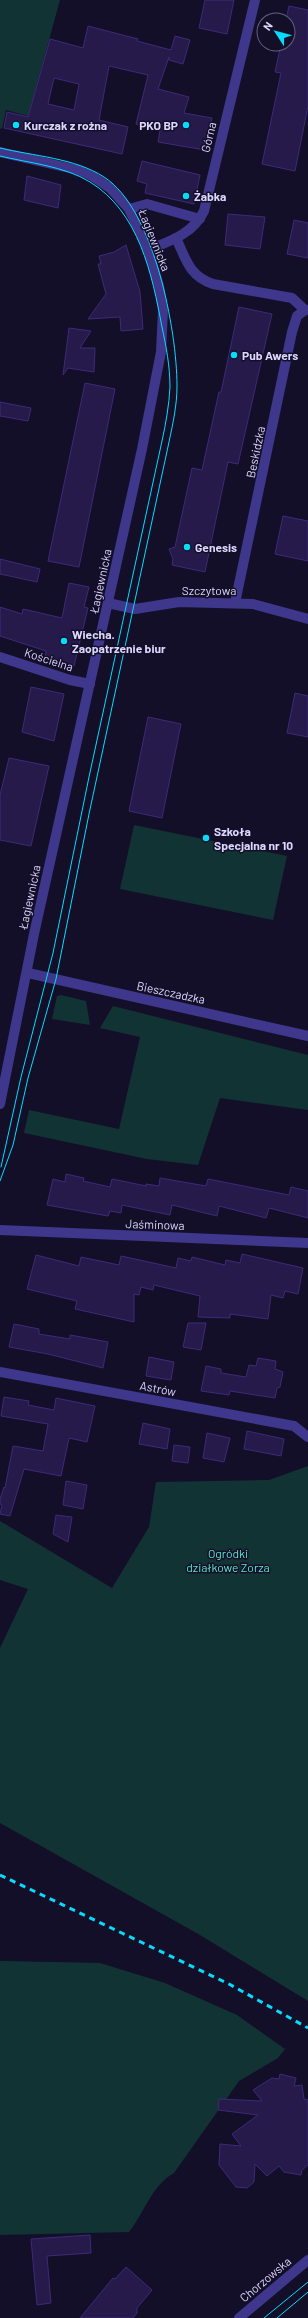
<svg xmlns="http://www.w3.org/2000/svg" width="308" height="2318" viewBox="0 0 308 2318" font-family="Barlow,sans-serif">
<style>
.green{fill:#133}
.building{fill:#261a4b;stroke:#3d2a78;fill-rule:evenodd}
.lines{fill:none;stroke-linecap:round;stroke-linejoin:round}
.minor{stroke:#3e378b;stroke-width:10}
.tram{stroke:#03dcff;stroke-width:1}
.rail{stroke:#03dcff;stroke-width:3;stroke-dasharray:6 5;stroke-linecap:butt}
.poi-dot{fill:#03dcff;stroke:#140f29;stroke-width:1.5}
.labels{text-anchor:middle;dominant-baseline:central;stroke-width:3;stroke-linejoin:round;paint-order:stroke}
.poi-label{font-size:12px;font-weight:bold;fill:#ddd7ff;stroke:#140f29;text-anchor:start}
.street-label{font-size:12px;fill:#ddd7ff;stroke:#140f29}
.park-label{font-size:12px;fill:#5be7c9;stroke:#140f29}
</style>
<rect width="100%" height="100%" fill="#140f29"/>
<g class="green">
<polygon points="0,0 60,0 28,116 6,110 2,129 0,128"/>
<polygon points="134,825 287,856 273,920 120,889"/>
<polygon points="61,995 86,1001 90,1025 52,1019 57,996"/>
<polygon points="113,1006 308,1055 308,1110 220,1098 198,1165 147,1159 24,1133 29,1110 119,1129 140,1037 100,1028"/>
<polygon points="308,1466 308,2001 200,1935 0,1823 0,1648 28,1589 0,1580 0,1521 112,1588 149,1527 156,1482 269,1480"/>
<path d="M0 1961 100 1963 165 1983 237 2015 285 2049 278 2058 239 2081 174 2173C151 2186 145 2212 129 2232L0 2235Z"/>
</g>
<g class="building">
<polygon points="205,0 234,0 227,34 199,28"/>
<polygon points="289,6 308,10 308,106 295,171 262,164 281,73 275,72 281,44 288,44 288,20 286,20"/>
<path d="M88 26 138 39 137 41 171 50 175 36 190 40 183 64 169 60V57L158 89 189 97 184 113 212 118 205 150 158 142 160 131 136 124 148 75 109 66 99 120 128 127 122 154 4 128 7 112 28 117 50 39 83 48ZM54 78 79 84 74 110 48 104Z"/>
<polygon points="142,161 200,175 194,204 145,193 147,184 137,181"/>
<polygon points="27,176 61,185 58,208 24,200"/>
<polygon points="228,214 265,217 260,249 225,245"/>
<polygon points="294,220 308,223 308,258 287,254"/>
<polygon points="126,245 140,292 143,329 121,331 120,317 88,319 106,294 98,264 101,264 99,256 114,252"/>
<polygon points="239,307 272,314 238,464 228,462 205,572 172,565 173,559 169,549 175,547 192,468 202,470 219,392 221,392"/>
<polygon points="69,328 91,331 80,348 95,348 94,372 68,368 63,375"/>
<polygon points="85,383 115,389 79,567 48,561"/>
<polygon points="0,402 31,408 28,421 0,416"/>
<polygon points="283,516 308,521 308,561 275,554"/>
<polygon points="0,559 40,569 37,582 0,574"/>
<polygon points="69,583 89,587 84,607 88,608 74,666 45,659 46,651 0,636 0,607 22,614 23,609 62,618"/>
<polygon points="31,687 64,694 54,741 22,732"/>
<polygon points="295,693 308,696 308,737 287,733"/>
<polygon points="148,717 181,724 162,818 129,811"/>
<polygon points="9,758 49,766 31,846 0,840 0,795"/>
<polygon points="66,1174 84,1178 83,1181 110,1187 112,1179 146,1186 146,1184 159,1186 160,1178 206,1186 208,1179 289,1195 291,1187 308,1191 308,1218 269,1208 266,1218 219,1206 217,1216 172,1205 170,1215 122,1205 121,1213 110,1211 108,1216 47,1205 53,1179 65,1182"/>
<polygon points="242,1254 303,1268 298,1294 285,1291 283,1298 271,1295 268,1319 230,1314 230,1318 198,1317 200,1296 154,1285 153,1290 141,1287 139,1295 134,1294 134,1322 75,1309 77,1301 27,1289 36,1255 79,1266 81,1257 119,1265 121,1256 176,1268 178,1258 191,1261 192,1257 225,1265 226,1260 240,1263"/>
<polygon points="188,1323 206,1323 201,1350 183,1347"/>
<polygon points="14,1324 39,1329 39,1334 70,1339 70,1335 108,1342 103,1368 48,1354 9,1347"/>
<polygon points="149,1357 174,1362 171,1380 146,1376"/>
<polygon points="258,1358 276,1361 275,1369 283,1372 280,1387 277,1388 275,1398 230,1391 229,1395 201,1391 206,1366 221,1369 221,1373 246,1377 249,1365 256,1366"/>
<polygon points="4,1397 29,1401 28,1405 54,1410 56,1398 95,1406 87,1442 69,1438 61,1476 24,1469 10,1516 0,1514 2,1505 0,1504 0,1499 4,1487 5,1488 13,1446 43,1451 48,1424 1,1416"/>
<polygon points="143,1423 170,1429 167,1449 139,1444"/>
<polygon points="247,1431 284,1439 281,1456 244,1449"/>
<polygon points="207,1433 230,1438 224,1462 203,1458"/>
<polygon points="174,1445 190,1447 188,1463 172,1461"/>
<polygon points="66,1481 87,1485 83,1509 63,1505"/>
<polygon points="56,1515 72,1517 68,1542 53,1534"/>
<polygon points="280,2074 296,2078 294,2086 302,2085 304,2099 308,2100 308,2165 302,2170 301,2175 284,2172 279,2166 267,2176 255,2164 254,2182 247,2188 236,2187 219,2165 220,2144 241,2146 232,2134 258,2115 218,2110 219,2099 262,2101 253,2090 272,2078 279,2079"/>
<polygon points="90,2235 91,2253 47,2256 51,2303 37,2305 31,2239"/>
<polygon points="126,2267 152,2290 137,2308 137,2313 133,2318 80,2318 113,2278 115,2279"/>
</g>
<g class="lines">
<g class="minor">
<polyline points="0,152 78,170 92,176 110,188 129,209 148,250 159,286 163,310 161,352 142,449 34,934 0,1104"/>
<polyline points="129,209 147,204 200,219"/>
<path d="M176 238C186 259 189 276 213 284L292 298 305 310"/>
<path d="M148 250C170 241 193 234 204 211L255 0"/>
<polyline points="108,603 135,609 179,602 253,604 308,619"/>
<polyline points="235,603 292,332 297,316 305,310 308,310"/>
<polyline points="0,657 70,680 90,684"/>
<polyline points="28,973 308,1036"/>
<polyline points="0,1230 308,1243"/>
<polyline points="0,1372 294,1426 308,1437"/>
<polyline points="239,2318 308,2260"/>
</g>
<g class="tram">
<path d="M0 148C33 156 75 158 104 177 154 209 177 330 177 386 177 405 173 423 169 442L89 814 56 979 28 1078 13 1145 0 1181"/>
<path d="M0 156C29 163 64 166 90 182 139 212 152 274 162 327 166 346 170 366 170 387 169 405 166 423 162 441L89 777 53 953 21 1077 1 1167"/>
<polyline points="264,2318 308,2282"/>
<polyline points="277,2318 308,2292"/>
</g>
<polyline class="rail" points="0,1875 229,1984 308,2028"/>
</g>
<g class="poi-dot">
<circle cx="16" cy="125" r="4"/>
<circle cx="186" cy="125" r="4"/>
<circle cx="186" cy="196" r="4"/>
<circle cx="234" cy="355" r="4"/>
<circle cx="187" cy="547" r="4"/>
<circle cx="64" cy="641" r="4"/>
<circle cx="206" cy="838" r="4"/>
</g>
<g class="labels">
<g class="poi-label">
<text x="24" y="125">Kurczak z rożna</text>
<text x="178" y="125" text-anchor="end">PKO BP</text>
<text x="194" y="196">Żabka</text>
<text x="242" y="355">Pub Awers</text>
<text x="195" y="547">Genesis</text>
<text x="72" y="634">Wiecha.<tspan x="72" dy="14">Zaopatrzenie biur</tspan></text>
<text x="214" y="831">Szkoła<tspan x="214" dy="14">Specjalna nr 10</tspan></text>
</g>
<g class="street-label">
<text transform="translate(208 137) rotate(-76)">Górna</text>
<text transform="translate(155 240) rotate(68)">Łagiewnicka</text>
<text transform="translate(255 452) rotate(-78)">Beskidzka</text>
<text transform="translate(100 581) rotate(-78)">Łagiewnicka</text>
<text x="209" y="590">Szczytowa</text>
<text transform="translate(49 659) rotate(18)">Kościelna</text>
<text transform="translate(29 897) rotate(-78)">Łagiewnicka</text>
<text transform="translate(171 992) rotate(12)">Bieszczadzka</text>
<text transform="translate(155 1224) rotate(2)">Jaśminowa</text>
<text transform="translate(158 1388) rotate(11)">Astrów</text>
<text transform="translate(265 2279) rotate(-40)">Chorzowska</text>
</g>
<g class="park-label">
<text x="228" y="1553">Ogródki<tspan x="228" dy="14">działkowe Zorza</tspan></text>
</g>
</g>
<g transform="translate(276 32) rotate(306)"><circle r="19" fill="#140f29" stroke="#645f7f"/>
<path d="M0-3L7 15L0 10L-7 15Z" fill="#03dcff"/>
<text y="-6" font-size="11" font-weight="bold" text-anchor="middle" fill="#ddd7ff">N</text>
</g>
</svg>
